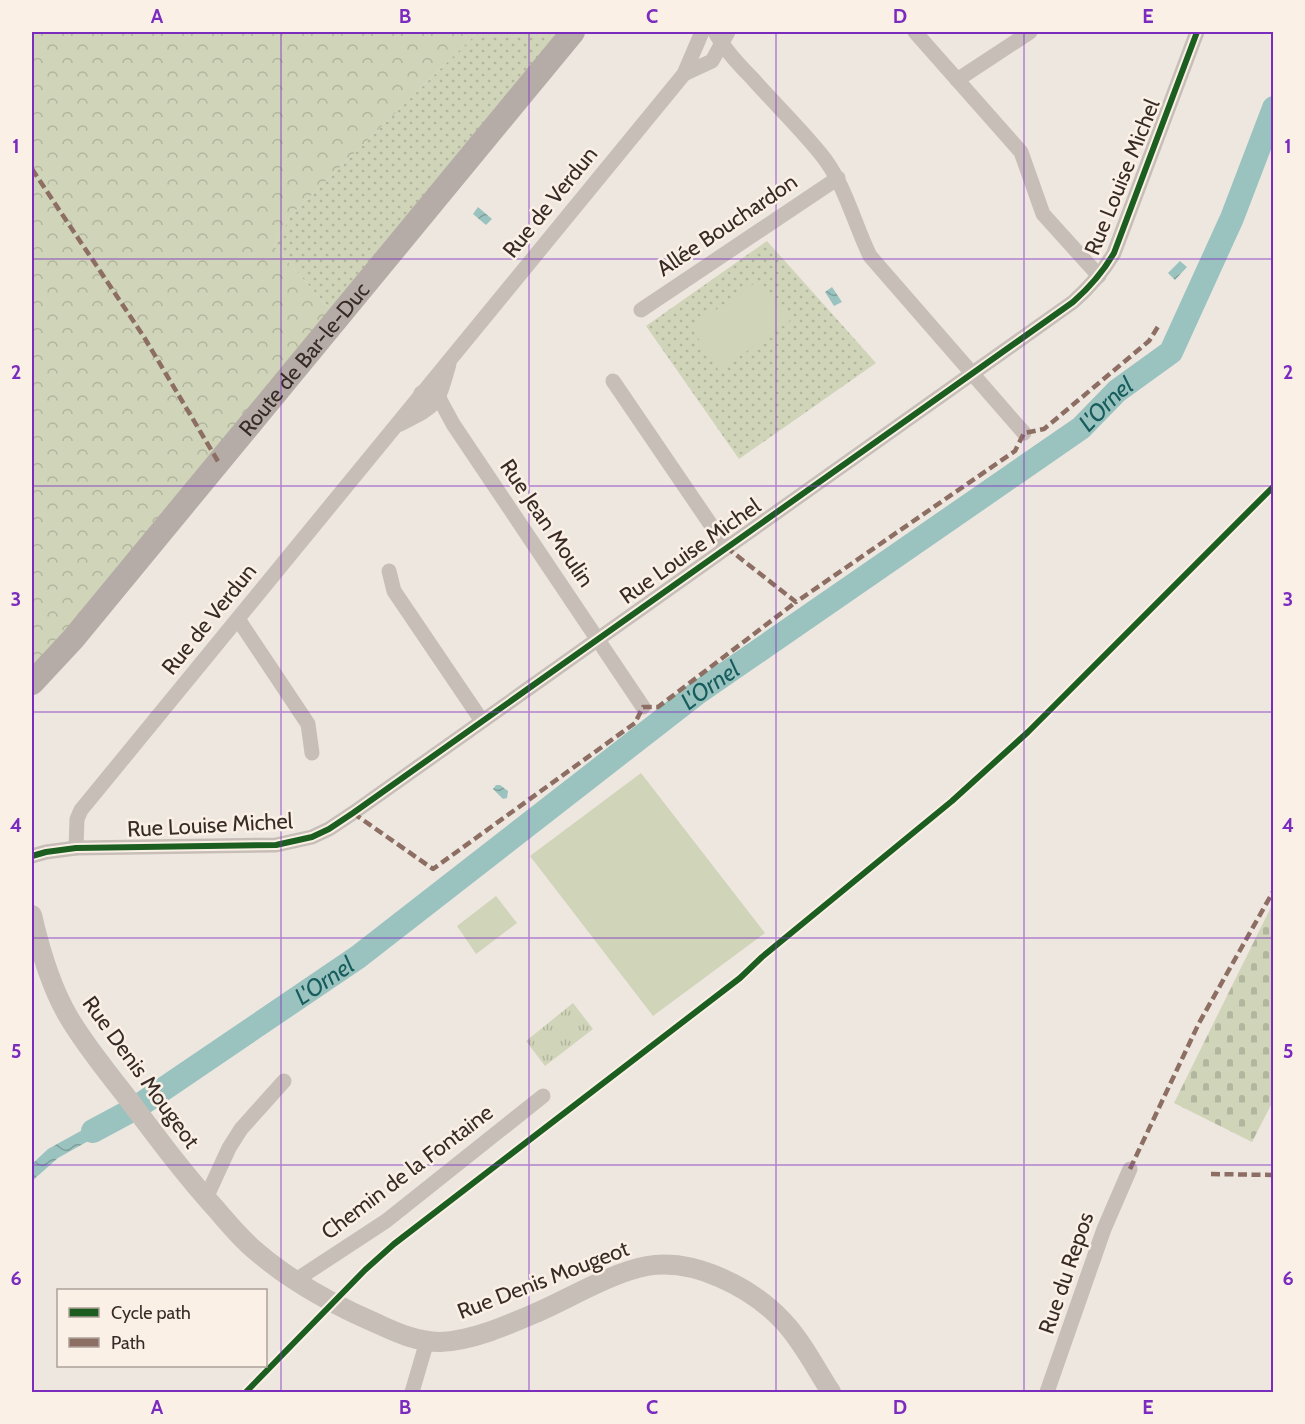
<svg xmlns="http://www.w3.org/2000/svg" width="1305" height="1424" viewBox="0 0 1305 1424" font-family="Cabin,sans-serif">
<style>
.grass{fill:url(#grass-dots)}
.forest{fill:url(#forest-crowns)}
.cemetery{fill:url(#cemetery-stones)}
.park{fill:url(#park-tufts)}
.garden{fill:#d0d4b8}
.water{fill:url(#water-waves)}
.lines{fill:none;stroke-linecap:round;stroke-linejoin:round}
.river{stroke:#9ac3c0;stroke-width:24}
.minor{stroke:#c7beb8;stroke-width:15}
.tertiary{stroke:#c7beb8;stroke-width:20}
.primary{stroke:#b5aca8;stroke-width:24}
.quiet{stroke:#8d6e63;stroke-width:4.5;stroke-dasharray:9 4.5;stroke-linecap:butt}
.cycleway-casing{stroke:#fbf0e6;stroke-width:10}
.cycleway{stroke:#1b5e20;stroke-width:6}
.grid{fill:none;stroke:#7b2cbf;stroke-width:1.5;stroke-opacity:0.55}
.labels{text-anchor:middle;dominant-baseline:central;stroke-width:5;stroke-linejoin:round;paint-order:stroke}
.street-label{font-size:22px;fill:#382b27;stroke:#fbf0e6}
.water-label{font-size:24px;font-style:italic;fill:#185d5d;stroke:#fbf0e6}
.neatline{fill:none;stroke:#7b2cbf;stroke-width:2}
.grid-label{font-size:20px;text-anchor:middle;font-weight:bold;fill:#7b2cbf}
</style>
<defs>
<pattern id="grass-dots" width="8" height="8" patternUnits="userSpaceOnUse" patternTransform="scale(1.5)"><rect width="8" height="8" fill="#d0d4b8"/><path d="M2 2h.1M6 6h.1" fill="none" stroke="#b3b69e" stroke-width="1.8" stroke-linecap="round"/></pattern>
<pattern id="forest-crowns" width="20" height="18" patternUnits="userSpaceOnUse" patternTransform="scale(1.5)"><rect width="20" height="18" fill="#d0d4b8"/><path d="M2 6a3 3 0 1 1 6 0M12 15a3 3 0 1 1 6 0" fill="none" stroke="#b3b69e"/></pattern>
<pattern id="cemetery-stones" width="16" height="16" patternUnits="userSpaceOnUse" patternTransform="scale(1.5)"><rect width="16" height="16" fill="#d0d4b8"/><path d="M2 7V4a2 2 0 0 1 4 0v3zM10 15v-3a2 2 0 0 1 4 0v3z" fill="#b3b69e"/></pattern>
<pattern id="park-tufts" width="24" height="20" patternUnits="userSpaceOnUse" patternTransform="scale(1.5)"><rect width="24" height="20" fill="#d0d4b8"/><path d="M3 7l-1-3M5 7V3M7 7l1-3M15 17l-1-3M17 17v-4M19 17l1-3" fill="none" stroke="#b3b69e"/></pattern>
<pattern id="water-waves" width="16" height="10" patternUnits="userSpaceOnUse" patternTransform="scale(1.5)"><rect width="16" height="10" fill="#9ac3c0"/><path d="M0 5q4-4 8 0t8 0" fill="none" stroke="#7f9f9c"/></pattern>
</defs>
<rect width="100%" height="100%" fill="#eee7e0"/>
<g class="grass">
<polygon points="478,32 584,32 341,322 274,246 291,215"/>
<polygon points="767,241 876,363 739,459 646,326"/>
</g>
<polygon class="forest" points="32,32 478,32 291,215 274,246 341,322 32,696"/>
<polygon class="cemetery" points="1272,905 1274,905 1273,1101 1252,1142 1174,1103"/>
<polygon class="park" points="573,1003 593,1029 545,1066 526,1041"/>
<g class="garden">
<polygon points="758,281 790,321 719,371 691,327"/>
<polygon points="641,773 765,933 653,1016 530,856"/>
<polygon points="496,896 517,923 476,954 457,926"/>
</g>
<g class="water">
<polygon points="478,207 492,219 486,225 473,214"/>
<polygon points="1180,261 1187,267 1175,280 1168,273"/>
<polygon points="832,287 842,302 834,306 825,292"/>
<polygon points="496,785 500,785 508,791 507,798 503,799 493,789"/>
<polygon points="117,1111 126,1120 58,1158 32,1181 32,1164 48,1149"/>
</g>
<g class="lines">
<path class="river" id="s1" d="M93 1131 134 1109 358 957 696 694 1081 428 1117 391 1171 352 1232 218 1274 108"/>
<g class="minor">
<path d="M715 32C724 49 738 64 752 78 774 103 799 127 820 153 845 183 853 221 870 256L1024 433"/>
<polyline points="915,32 1021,152 1043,214 1099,276"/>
<polyline points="684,74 712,61 728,32"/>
<polyline points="957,80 1030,32"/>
<polyline points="641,310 838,178"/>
<polyline points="613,381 726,547"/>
<polyline points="421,393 439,398 453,424 643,707"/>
<path d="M400 424C439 404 437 406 449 364"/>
<polyline points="389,571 394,591 482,721"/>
<polyline points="238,619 308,724 312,753"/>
<polyline points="76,848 77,819 81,810 684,74 702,32"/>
<path d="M32 856 46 852 76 848 276 845 312 837 329 829 353 813 1073 302C1090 287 1103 272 1114 253L1197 32"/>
<polyline points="206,1198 229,1148 241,1129 284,1081"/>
<polyline points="296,1280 386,1221 543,1096"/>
<polyline points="412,1392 427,1341"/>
<polyline points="1047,1392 1104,1229 1130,1169"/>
</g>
<path class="tertiary" d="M32 915C40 950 50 985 68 1016 86 1047 110 1075 132 1104 159 1140 186 1176 216 1209 229 1224 242 1240 257 1252 292 1282 336 1306 378 1324 397 1333 418 1342 440 1342 472 1341 508 1325 538 1312 570 1298 613 1272 647 1266 694 1258 751 1287 783 1321 802 1341 816 1369 831 1392"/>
<path class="primary" id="s2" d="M32 683 73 639 573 32"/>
<g class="quiet">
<polyline points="32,169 144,337 219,463"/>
<polyline points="726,547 796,602 1015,451 1024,433 1044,429 1149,341 1159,325"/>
<polyline points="353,813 433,869 635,723 643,707 658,707 796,602"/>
<polyline points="1130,1169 1199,1023 1274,890"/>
<polyline points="1211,1174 1274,1175"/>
</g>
<defs>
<g id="cycleway">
<path d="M32 856 46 852 76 848 276 845 312 837 329 829 353 813 1073 302C1090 287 1103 272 1114 253L1197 32"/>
<polyline points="246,1392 365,1270 394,1244 740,978 762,957 952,801 1028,732 1274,486"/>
</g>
</defs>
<use href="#cycleway" class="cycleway-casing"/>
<use href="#cycleway" class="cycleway"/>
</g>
<path class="grid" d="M281 32V1392M529 32V1392M776 32V1392M1024 32V1392M32 259H1274M32 486H1274M32 712H1274M32 938H1274M32 1165H1274"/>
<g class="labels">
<g class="street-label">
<text transform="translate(1122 177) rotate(-68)">Rue Louise Michel</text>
<text transform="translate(550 202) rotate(-51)">Rue de Verdun</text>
<text transform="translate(727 225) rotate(-34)">Allée Bouchardon</text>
<text stroke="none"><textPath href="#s2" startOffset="423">Route de Bar-le-Duc</textPath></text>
<text transform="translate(547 523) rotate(56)">Rue Jean Moulin</text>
<text transform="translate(690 551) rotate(-35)">Rue Louise Michel</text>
<text transform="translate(209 619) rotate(-51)">Rue de Verdun</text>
<text transform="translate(210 825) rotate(-3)">Rue Louise Michel</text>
<text transform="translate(141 1072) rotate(54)">Rue Denis Mougeot</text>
<text transform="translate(407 1172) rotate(-37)">Chemin de la Fontaine</text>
<text transform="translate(1066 1273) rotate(-71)">Rue du Repos</text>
<text transform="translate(543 1280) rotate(-21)">Rue Denis Mougeot</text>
</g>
<g class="water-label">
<text stroke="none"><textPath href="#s1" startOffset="1248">L'Ornel</textPath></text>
<text stroke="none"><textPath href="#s1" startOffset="762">L'Ornel</textPath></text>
<text stroke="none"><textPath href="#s1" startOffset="276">L'Ornel</textPath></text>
</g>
</g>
<rect width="1305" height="1424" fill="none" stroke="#fbf0e6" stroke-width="66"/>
<rect x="57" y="1289" width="210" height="78" fill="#fbf0e6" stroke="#ada19a" stroke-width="1.5"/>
<rect x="69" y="1308" width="30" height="9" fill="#1b5e20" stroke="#ada19a" stroke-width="1.5"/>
<text x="111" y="1319" font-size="18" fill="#382b27">Cycle path</text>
<rect x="69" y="1338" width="30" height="9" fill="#8d6e63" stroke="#ada19a" stroke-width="1.5"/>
<text x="111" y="1349" font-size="18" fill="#382b27">Path</text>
<rect x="33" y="33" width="1239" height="1358" class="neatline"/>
<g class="grid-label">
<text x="157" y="23">A</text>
<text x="405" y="23">B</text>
<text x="652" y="23">C</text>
<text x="900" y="23">D</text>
<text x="1148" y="23">E</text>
<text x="16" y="153">1</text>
<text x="1288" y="153">1</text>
<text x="16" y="379">2</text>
<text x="1288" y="379">2</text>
<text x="16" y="606">3</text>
<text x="1288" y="606">3</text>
<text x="16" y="832">4</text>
<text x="1288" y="832">4</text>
<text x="16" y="1058">5</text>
<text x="1288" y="1058">5</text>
<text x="16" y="1285">6</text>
<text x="1288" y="1285">6</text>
<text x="157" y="1414">A</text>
<text x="405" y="1414">B</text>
<text x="652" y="1414">C</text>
<text x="900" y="1414">D</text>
<text x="1148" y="1414">E</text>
</g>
</svg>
